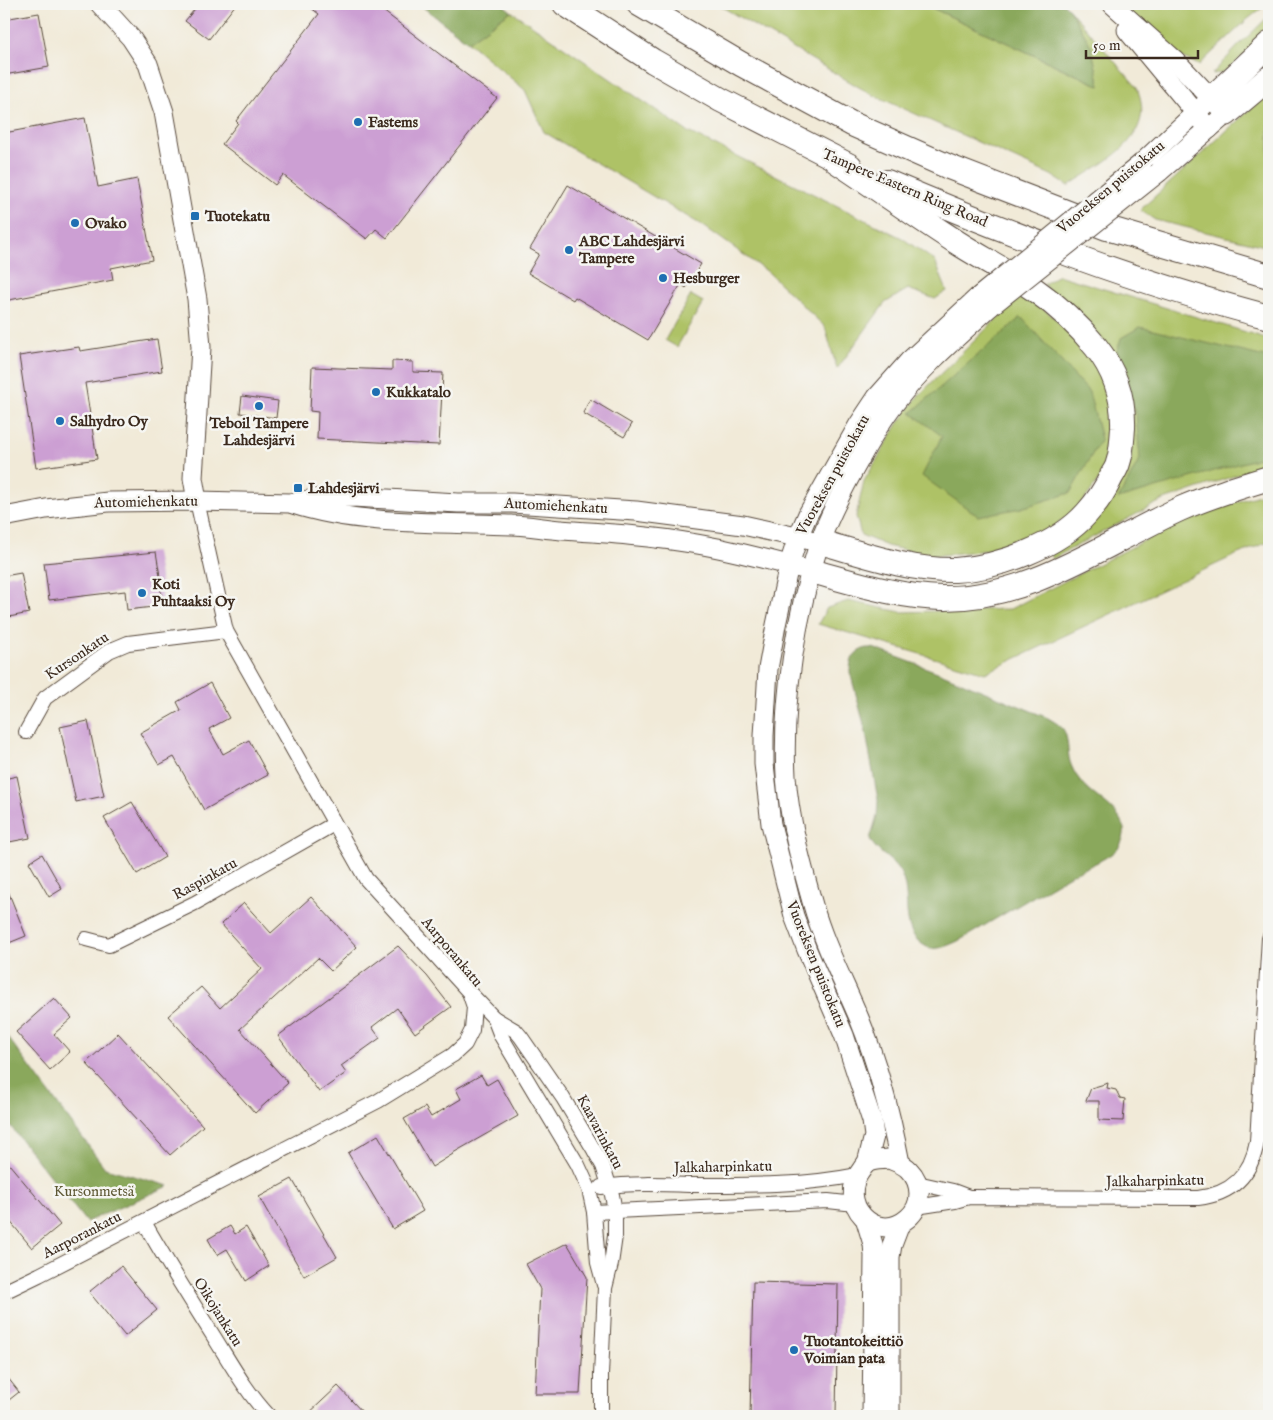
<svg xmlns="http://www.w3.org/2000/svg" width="1273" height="1420" viewBox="0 0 1273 1420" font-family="'IM FELL English',serif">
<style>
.green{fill:#aec266;stroke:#747642}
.forest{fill:#8aa85b;stroke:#62693c}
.building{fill:#cc9fd3}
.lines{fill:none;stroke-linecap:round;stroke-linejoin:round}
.street-casing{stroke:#56473a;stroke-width:16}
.secondary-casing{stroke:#56473a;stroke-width:21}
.highway-casing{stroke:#56473a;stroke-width:26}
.street{stroke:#fff;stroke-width:14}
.secondary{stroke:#fff;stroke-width:19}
.highway{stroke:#fff;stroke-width:24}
.secondary-bridge-casing{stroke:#56473a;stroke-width:21;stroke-linecap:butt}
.secondary-bridge{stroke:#fff;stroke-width:19}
.poi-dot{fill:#1f6fb2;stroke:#f6f6f2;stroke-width:2}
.labels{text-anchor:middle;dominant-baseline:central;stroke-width:5;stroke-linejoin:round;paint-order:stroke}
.poi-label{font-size:15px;font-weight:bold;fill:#3b2a1e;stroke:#f6f6f2;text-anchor:start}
.street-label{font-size:15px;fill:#3b2a1e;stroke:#f6f6f2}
.park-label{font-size:15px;fill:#5e5834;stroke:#f6f6f2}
</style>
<rect width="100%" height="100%" fill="#f6f6f2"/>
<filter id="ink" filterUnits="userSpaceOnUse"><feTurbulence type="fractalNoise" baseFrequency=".02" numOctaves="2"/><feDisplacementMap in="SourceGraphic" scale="10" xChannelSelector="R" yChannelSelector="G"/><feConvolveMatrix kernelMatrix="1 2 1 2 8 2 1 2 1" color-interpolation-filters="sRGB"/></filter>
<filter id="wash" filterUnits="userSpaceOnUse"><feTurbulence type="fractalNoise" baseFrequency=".0096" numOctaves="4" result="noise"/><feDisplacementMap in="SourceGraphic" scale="20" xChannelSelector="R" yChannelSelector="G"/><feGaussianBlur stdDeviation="1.12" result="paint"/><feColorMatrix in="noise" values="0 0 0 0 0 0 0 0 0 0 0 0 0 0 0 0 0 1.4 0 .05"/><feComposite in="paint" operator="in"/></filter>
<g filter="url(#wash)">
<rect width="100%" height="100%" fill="#f1ead8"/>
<g class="green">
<path d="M717 4H919L930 7 1100 86 1091 46 1069 9 1136 86C1160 138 1103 162 1068 186L1051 175 869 93Z"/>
<polygon points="1119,4 1267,4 1248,19 1199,65 1177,55"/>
<polygon points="511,11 688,132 902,238 935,261 947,291 935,299 908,289 885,303 837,369 825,327 768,272 705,227 544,132 525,90 468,42"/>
<polygon points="1269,16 1269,34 1228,69 1221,73 1212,74 1238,46"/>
<polygon points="1269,92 1269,247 1155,220 1140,210"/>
<polygon points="1058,275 1269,339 1269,464 1161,501 1052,559 1049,552 1113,497 1131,461 1132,411 1044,284"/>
<polygon points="1024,292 1076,336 1105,377 1113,408 1111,450 1101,477 1077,510 1048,531 998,549 932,556 887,546 861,535 856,516 864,481 898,424 918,396"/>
<polygon points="691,295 703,302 677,347 665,340"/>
<polygon points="1269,492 1269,542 1238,554 985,673 818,624 827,608 848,601 901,612 1010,609 1199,513"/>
</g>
<g class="forest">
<polygon points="419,4 502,4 511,11 468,42"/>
<polygon points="919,4 1064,4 1069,9 1091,46 1100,86 930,7"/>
<polygon points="1021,317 1089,392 1101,439 1070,493 1021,508 978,516 922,476 942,436 911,413"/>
<polygon points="1140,327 1269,358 1269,455 1118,499 1140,459 1136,414 1117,352 1121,338"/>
<path d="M867 648H873L940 673 1048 718C1053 721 1059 724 1063 729 1069 738 1067 752 1070 762 1072 768 1075 774 1079 779 1091 797 1119 807 1124 829 1125 835 1122 842 1119 847 1109 859 1084 868 1070 875 1044 890 1018 906 992 921 978 929 942 955 927 947 899 933 911 902 903 879 897 859 877 855 870 839L877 816 878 800 865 728 850 672C850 659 854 651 867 648Z"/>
<polygon points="4,1032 105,1168 169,1186 86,1222 4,1118"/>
</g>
<g id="blocks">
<g class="building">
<polygon points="199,4 236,4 209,39 185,21"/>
<polygon points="306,4 374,4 497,98 387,238 376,229 367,239 283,175 275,185 222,144 238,123 236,121 319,14"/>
<polygon points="39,13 49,67 4,75 4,19"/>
<polygon points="85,118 98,187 137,179 152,260 111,268 113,280 4,301 4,133"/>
<polygon points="568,185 701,264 686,288 681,284 648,340 575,297 573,300 528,273 539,254 530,249"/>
<polygon points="157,339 162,371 85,383 97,459 36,468 19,356 79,347 80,351"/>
<polygon points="392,361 413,362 413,372 443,373 439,445 317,439 318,412 310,411 312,367 392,370"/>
<polygon points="242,396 278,401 276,418 240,413"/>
<polygon points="590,399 632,424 624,437 583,413"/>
<polygon points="156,552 160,576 162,606 127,610 125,591 49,600 44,563"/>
<polygon points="21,573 29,613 4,618 4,576"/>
<polygon points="210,683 229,718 209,729 223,754 249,740 268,775 204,810 174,757 159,765 140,733 181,710 177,702"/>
<polygon points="88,721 104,796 76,802 60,727"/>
<polygon points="17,776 30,838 4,843 4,779"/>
<polygon points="132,802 165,857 137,874 104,818"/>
<polygon points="42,854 62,889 49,897 29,862"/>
<polygon points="4,881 26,936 4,945"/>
<polygon points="311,897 357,947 331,971 318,958 240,1029 288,1083 255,1113 168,1016 201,987 220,1008 262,969 221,924 244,903 271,933"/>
<polygon points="398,946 427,976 451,1007 415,1033 397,1008 372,1027 380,1038 341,1066 346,1073 319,1092 278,1036"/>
<polygon points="54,998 72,1018 54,1034 70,1052 50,1070 16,1032"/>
<polygon points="118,1033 203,1126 170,1155 86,1063"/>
<polygon points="481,1075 487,1085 497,1079 518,1116 453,1153 453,1154 432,1167 404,1119 425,1107 431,1117 461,1099 456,1089"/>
<polygon points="1108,1083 1107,1088 1116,1090 1120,1098 1125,1099 1123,1121 1099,1120 1099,1101 1086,1101 1091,1088"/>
<polygon points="378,1135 423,1211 393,1229 348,1153"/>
<polygon points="4,1158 60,1225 32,1248 4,1214"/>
<polygon points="292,1179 337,1257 304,1276 259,1197"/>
<polygon points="230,1226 235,1234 246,1227 269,1266 246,1281 227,1249 217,1255 208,1239"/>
<polygon points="567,1243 587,1277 580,1394 535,1394 540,1289 526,1264"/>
<polygon points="121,1266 157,1310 125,1336 89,1292"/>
<polygon points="753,1282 838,1284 836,1416 750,1416"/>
<polygon points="4,1373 19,1392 4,1404"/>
<polygon points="338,1386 366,1416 306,1416"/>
</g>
</g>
</g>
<g filter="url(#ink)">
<use href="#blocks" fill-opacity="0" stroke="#56473a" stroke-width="1"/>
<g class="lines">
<defs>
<g id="street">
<polyline points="26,732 45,698 109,651 128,643 226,631"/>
<polyline points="86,939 109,945 195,903 334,824"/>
<polyline points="471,994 494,1018 516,1031 521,1037 563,1098 594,1150 603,1166 612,1195 615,1211 615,1236 611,1264 605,1288 601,1375 601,1416"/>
<polyline points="494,1018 501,1036 578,1165 589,1189 594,1212 598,1263 604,1285"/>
<polyline points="917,1183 953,1191 969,1197"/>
<path d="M601 1187C631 1183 660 1184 689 1185 745 1185 803 1186 857 1175"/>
<path d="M916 1207 955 1201 969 1197 1198 1198C1232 1194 1251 1175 1257 1142L1269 938"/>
<polyline points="594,1212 828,1201 855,1204"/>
<path d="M144 1222C166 1261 190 1299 214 1337 231 1364 247 1393 269 1416"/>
<polyline points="4,1290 10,1289 39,1275 378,1101 453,1055 465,1044 472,1030 474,1007 469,992 366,879 226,631 197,501"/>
</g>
<g id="secondary">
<polyline points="100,4 131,38 148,64 164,112 197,299 201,347 193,478 197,501"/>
<polyline points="1112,4 1175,60 1226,114 1159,172"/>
<polyline points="1127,30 1209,129"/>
<polyline points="1142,163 1204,105"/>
<path d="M293 504C361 526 441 522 512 525 528 525 545 529 561 530 606 533 652 536 697 544 732 550 766 559 800 568"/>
<polyline points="4,517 46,509 108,502 197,501 290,503 321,498 352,497 458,503 512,503 636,511 743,525 810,540"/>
<path d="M889 1159C896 1162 904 1164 909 1170 922 1183 923 1205 908 1218 876 1246 835 1202 862 1169 863 1167 865 1165 867 1163 873 1159 882 1160 889 1159Z"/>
<polyline points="867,1163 874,1136 872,1121 844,1035 807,950 794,916 771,824 764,764 764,736 768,669 776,625 789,565 798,537 808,514 859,424 877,397 909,361 977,298"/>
<path d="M900 1163C891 1116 877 1062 859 1018 843 980 824 944 813 905 801 863 789 819 786 776 782 702 796 614 819 544 830 513 846 483 862 455 872 437 882 419 895 403 922 367 957 337 991 306"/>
<polyline points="866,1221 873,1244 874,1256 872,1416"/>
<polyline points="890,1416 890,1257 892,1245 900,1224"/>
</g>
<g id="highway">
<polyline points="565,4 653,61 721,100 850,166"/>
<polyline points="639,4 741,64 852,124 949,167 1107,228 1269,276"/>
<polyline points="1212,98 1269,44"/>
<polyline points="1226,114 1269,78"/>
<path d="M887 182C1012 235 1138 283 1269 317"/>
<path d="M820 542C863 554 910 571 955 570 998 568 1058 546 1087 513 1097 502 1105 490 1111 477 1113 473 1117 468 1118 463 1122 452 1122 439 1123 428 1124 397 1115 371 1096 347 1079 326 1058 306 1035 290 1011 273 983 259 958 243 917 217 877 188 836 161"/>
<path d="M811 571C852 582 898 597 941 598 1029 600 1103 544 1180 509 1209 496 1239 487 1269 478"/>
</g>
</defs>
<use href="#street" class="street-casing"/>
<use href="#secondary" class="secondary-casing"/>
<use href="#highway" class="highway-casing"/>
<use href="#street" class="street"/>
<use href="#secondary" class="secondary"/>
<use href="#highway" class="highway"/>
<defs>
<g id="secondary-bridge">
<polyline points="977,298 1142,163"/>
<polyline points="991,306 1159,172"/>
</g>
</defs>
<use href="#secondary-bridge" class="secondary-bridge-casing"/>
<use href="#secondary-bridge" class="secondary-bridge"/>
</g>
</g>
<g class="poi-dot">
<circle cx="358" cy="122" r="5"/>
<rect x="190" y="211" width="10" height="10" rx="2.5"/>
<circle cx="75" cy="223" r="5"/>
<circle cx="569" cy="250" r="5"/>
<circle cx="663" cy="278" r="5"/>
<circle cx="376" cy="392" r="5"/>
<circle cx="259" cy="406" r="5"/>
<circle cx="60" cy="421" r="5"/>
<rect x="293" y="483" width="10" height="10" rx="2.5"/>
<circle cx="142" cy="593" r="5"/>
<circle cx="794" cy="1350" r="5"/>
</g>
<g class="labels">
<g class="poi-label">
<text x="368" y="122">Fastems</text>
<text x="205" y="216">Tuotekatu</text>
<text x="85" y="223">Ovako</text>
<text x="579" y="241">ABC Lahdesjärvi<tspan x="579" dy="17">Tampere</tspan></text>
<text x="673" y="278">Hesburger</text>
<text x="386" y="392">Kukkatalo</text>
<text x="70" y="421">Salhydro Oy</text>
<text x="259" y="423" text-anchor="middle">Teboil Tampere<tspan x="259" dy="17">Lahdesjärvi</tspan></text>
<text x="308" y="488">Lahdesjärvi</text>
<text x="152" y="584">Koti<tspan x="152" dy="17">Puhtaaksi Oy</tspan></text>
<text x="804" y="1341">Tuotantokeittiö<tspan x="804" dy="17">Voimian pata</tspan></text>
</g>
<g class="street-label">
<text transform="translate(1111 187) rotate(-40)">Vuoreksen puistokatu</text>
<text transform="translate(905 188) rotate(23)">Tampere Eastern Ring Road</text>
<text transform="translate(833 475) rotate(-61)">Vuoreksen puistokatu</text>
<text transform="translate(146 502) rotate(-1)">Automiehenkatu</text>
<text transform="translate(556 506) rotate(3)">Automiehenkatu</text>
<text transform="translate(77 656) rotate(-34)">Kursonkatu</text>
<text transform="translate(205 879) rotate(-29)">Raspinkatu</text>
<text transform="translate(452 952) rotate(50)">Aarporankatu</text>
<text transform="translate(816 964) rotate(68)">Vuoreksen puistokatu</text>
<text transform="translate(600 1132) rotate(62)">Kaavarinkatu</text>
<text transform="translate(723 1167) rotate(-1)">Jalkaharpinkatu</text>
<text transform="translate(1155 1181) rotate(-1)">Jalkaharpinkatu</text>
<text transform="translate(82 1235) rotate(-27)">Aarporankatu</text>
<text transform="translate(218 1312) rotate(58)">Oikojankatu</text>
</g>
<g class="park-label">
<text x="94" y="1191">Kursonmetsä</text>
</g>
</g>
<rect width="1273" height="1420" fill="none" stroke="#f6f6f2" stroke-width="20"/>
<path d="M1086 50v8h112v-8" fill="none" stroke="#3b2a1e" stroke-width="2.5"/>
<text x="1093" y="50" font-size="15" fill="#3b2a1e" stroke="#f6f6f2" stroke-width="4" paint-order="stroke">50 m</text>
</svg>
